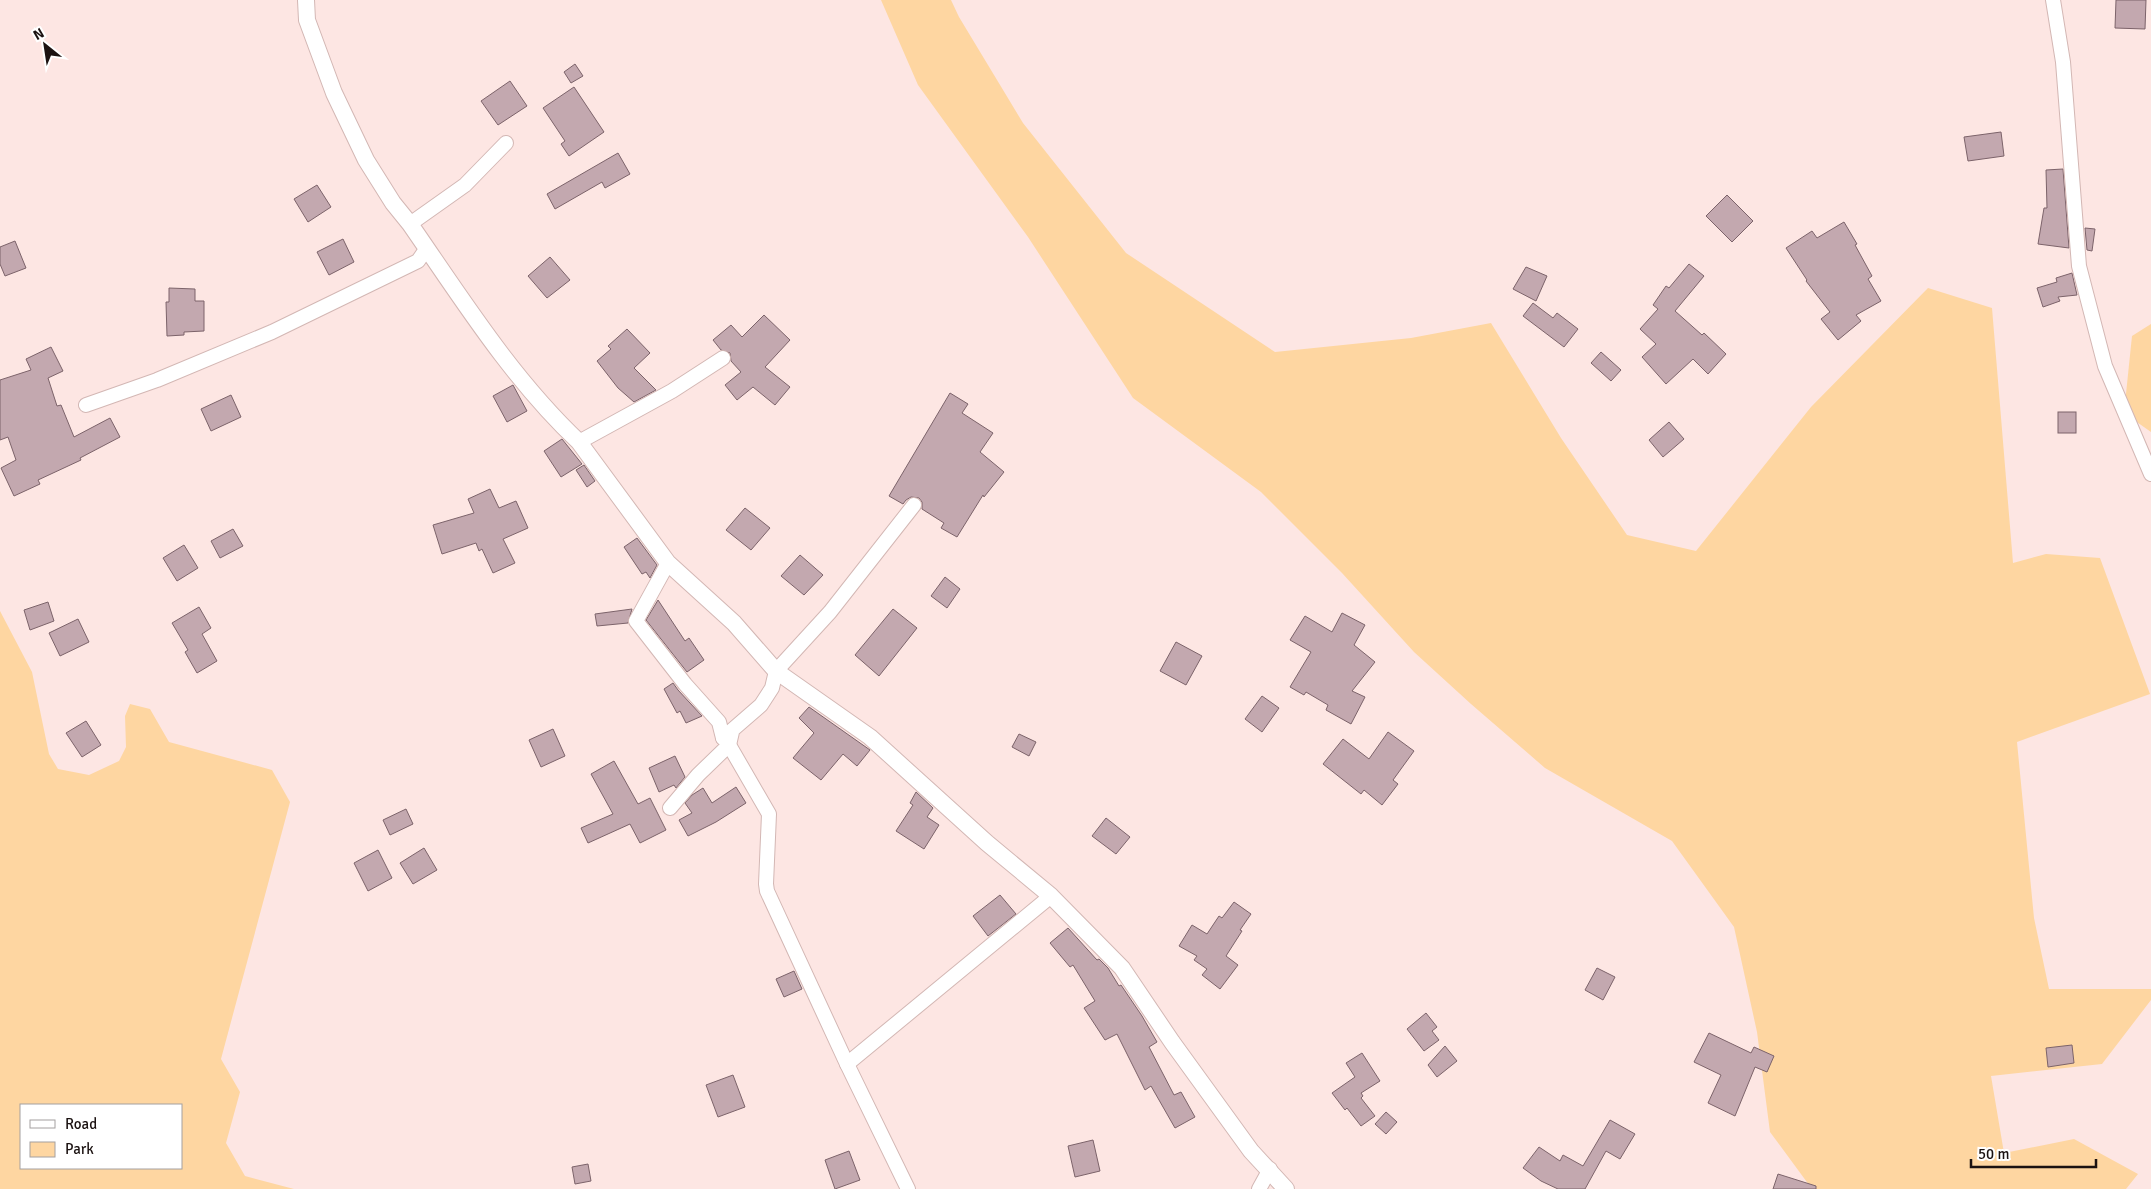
<svg xmlns="http://www.w3.org/2000/svg" width="2151" height="1189" viewBox="0 0 2151 1189" font-family="Signika,sans-serif">
<style>
.green{fill:#fed6a1;fill-rule:evenodd}
.building{fill:#c3a8af;stroke:#7c636a}
.lines{fill:none;stroke-linecap:round;stroke-linejoin:round}
.minor-casing{stroke:#d3b7b4;stroke-width:16}
.tertiary-casing{stroke:#d3b7b4;stroke-width:18}
.minor{stroke:#fff;stroke-width:14}
.tertiary{stroke:#fff;stroke-width:16}
</style>
<rect width="100%" height="100%" fill="#fde6e3"/>
<g class="green">
<polygon points="881,0 951,0 959,17 1023,123 1126,253 1275,352 1411,338 1491,323 1561,438 1627,535 1696,551 1811,407 1928,288 1992,308 2013,563 2046,554 2100,558 2150,694 2017,742 2034,918 2049,989 2151,989 2151,1000 2102,1064 1991,1076 2004,1153 2074,1139 2138,1174 2126,1189 1812,1189 1770,1132 1757,1032 1734,927 1672,841 1545,768 1471,704 1414,652 1342,573 1261,492 1133,398 1028,237 918,85"/>
<polygon points="2151,324 2151,432 2124,413 2132,336"/>
<path d="M0 611 32 672 49 754 58 769 89 775 119 761 126 747 125 716 130 704 150 709 169 742 272 770 290 802 221 1059 240 1092 226 1143 245 1176 294 1189H0ZM21 1105H181V1168H21Z"/>
</g>
<g class="building">
<polygon points="2116,0 2146,0 2145,29 2115,28"/>
<polygon points="575,64 583,76 571,83 564,72"/>
<polygon points="510,81 527,106 498,125 481,101"/>
<polygon points="574,87 604,132 569,156 561,144 565,141 543,108"/>
<polygon points="2001,132 2004,156 1968,161 1964,137"/>
<polygon points="618,153 630,174 605,188 602,182 555,209 547,194"/>
<polygon points="2063,169 2069,248 2038,244 2044,208 2047,208 2046,170"/>
<polygon points="317,185 331,207 308,222 294,199"/>
<polygon points="1727,195 1753,221 1732,242 1706,216"/>
<polygon points="1844,222 1857,244 1855,245 1872,276 1868,279 1881,301 1856,315 1861,321 1838,340 1821,319 1830,312 1806,281 1807,280 1786,248 1812,231 1817,238"/>
<polygon points="2085,228 2095,229 2092,251 2087,250"/>
<polygon points="343,239 354,262 329,275 317,252"/>
<polygon points="15,241 26,268 5,276 0,264 0,247"/>
<polygon points="550,257 570,280 547,298 528,276"/>
<polygon points="1689,264 1704,276 1675,311 1702,335 1704,333 1726,354 1708,374 1693,359 1666,384 1642,357 1656,344 1640,329 1658,309 1653,305 1666,286 1669,288"/>
<polygon points="1526,267 1547,276 1536,301 1513,289"/>
<polygon points="2072,273 2077,295 2058,297 2060,301 2043,307 2037,288 2057,282 2056,278"/>
<polygon points="169,288 195,289 195,301 204,301 204,331 184,332 184,335 167,336 166,302 169,302"/>
<polygon points="1533,303 1553,318 1557,313 1578,329 1564,347 1523,316"/>
<polygon points="764,315 790,340 765,367 790,387 775,405 753,387 737,400 725,385 741,372 731,361 730,353 721,350 713,340 731,325 742,337"/>
<polygon points="627,329 650,353 634,368 656,390 634,402 618,388 597,361 611,349 608,346"/>
<polygon points="51,347 63,371 48,378 57,406 61,405 74,437 110,418 120,437 80,458 81,460 38,480 40,484 14,496 1,468 16,460 8,437 0,440 0,380 31,370 26,359"/>
<polygon points="1601,352 1621,370 1611,381 1591,363"/>
<polygon points="513,385 527,411 507,422 493,396"/>
<polygon points="950,393 968,404 962,413 993,433 980,452 1004,472 984,497 983,495 957,537 941,528 944,523 922,509 922,502 919,498 911,497 906,500 903,504 889,496"/>
<polygon points="231,395 241,417 211,431 201,409"/>
<rect x="2058" y="412" width="18" height="21"/>
<polygon points="1669,422 1684,439 1663,457 1649,440"/>
<polygon points="562,439 582,464 561,477 544,451"/>
<polygon points="584,465 595,481 587,487 576,470"/>
<polygon points="490,489 499,508 516,501 528,528 503,539 515,563 493,573 482,549 479,551 476,543 442,554 433,525 474,513 468,499"/>
<polygon points="745,508 770,528 751,550 726,530"/>
<polygon points="233,529 243,546 220,558 211,541"/>
<polygon points="637,538 657,565 650,578 646,572 642,574 624,547"/>
<polygon points="184,545 198,568 177,581 163,558"/>
<polygon points="800,555 823,575 804,595 781,576"/>
<polygon points="945,577 960,589 947,608 931,596"/>
<polygon points="658,600 685,641 689,638 704,660 687,672 646,620"/>
<polygon points="48,602 54,621 30,630 24,610"/>
<polygon points="199,607 211,628 202,634 217,661 197,673 185,652 188,650 172,623"/>
<polygon points="632,609 628,623 597,626 595,614"/>
<polygon points="893,609 917,628 879,676 855,655"/>
<polygon points="1342,613 1365,625 1354,645 1375,662 1352,691 1365,697 1351,724 1326,710 1328,705 1306,692 1304,695 1290,687 1311,652 1290,640 1305,616 1332,632"/>
<polygon points="78,619 89,642 60,656 49,633"/>
<polygon points="1176,642 1202,656 1186,685 1160,671"/>
<polygon points="673,683 678,690 702,716 686,723 680,711 677,713 664,689"/>
<polygon points="1262,696 1279,708 1262,732 1245,719"/>
<polygon points="809,707 870,750 857,766 843,754 821,780 793,758 814,733 799,718"/>
<polygon points="86,721 101,745 82,757 66,733"/>
<polygon points="553,729 565,756 541,767 529,740"/>
<polygon points="1388,732 1414,751 1393,780 1398,784 1382,805 1364,790 1361,794 1323,764 1343,739 1369,759"/>
<polygon points="1019,734 1036,742 1029,756 1012,747"/>
<polygon points="675,756 685,777 676,788 674,785 659,792 649,768"/>
<polygon points="614,761 638,804 650,798 666,830 640,843 630,824 588,843 581,828 613,814 591,774"/>
<polygon points="736,787 746,803 716,822 688,836 679,820 692,813 685,803 692,795 703,788 712,803"/>
<polygon points="916,792 933,808 927,817 939,825 924,849 896,831 913,805 910,803"/>
<polygon points="406,809 413,824 390,835 383,820"/>
<polygon points="1106,818 1130,837 1116,854 1092,836"/>
<polygon points="424,848 437,870 413,884 400,863"/>
<polygon points="378,850 392,878 368,891 354,863"/>
<polygon points="1000,895 1016,914 988,936 973,916"/>
<polygon points="1234,902 1251,914 1240,930 1242,931 1226,956 1238,965 1220,989 1202,975 1207,969 1194,960 1197,956 1179,946 1192,925 1207,934 1219,916 1222,918"/>
<polygon points="1068,928 1097,960 1099,959 1108,968 1119,986 1121,985 1142,1016 1157,1042 1149,1047 1174,1095 1181,1092 1195,1117 1175,1128 1151,1086 1145,1090 1117,1034 1105,1040 1084,1008 1095,1001 1073,965 1070,967 1050,943"/>
<polygon points="1597,968 1615,977 1603,1000 1585,990"/>
<polygon points="794,971 802,989 784,997 776,979"/>
<polygon points="1426,1013 1437,1027 1432,1031 1439,1040 1424,1051 1407,1029"/>
<polygon points="1709,1033 1751,1053 1754,1047 1774,1056 1767,1072 1755,1067 1735,1116 1708,1103 1721,1075 1694,1062"/>
<polygon points="2072,1045 2074,1063 2048,1067 2046,1048"/>
<polygon points="1445,1046 1457,1061 1437,1077 1428,1065"/>
<polygon points="1362,1053 1380,1081 1361,1093 1363,1096 1361,1098 1375,1116 1361,1126 1347,1108 1345,1110 1332,1093 1355,1077 1346,1063"/>
<polygon points="733,1075 745,1107 718,1117 706,1085"/>
<polygon points="1386,1112 1397,1122 1386,1134 1375,1124"/>
<polygon points="1610,1120 1635,1134 1620,1159 1606,1151 1585,1189 1558,1189 1541,1181 1523,1168 1539,1147 1560,1161 1563,1155 1583,1166"/>
<polygon points="1093,1140 1100,1171 1075,1177 1068,1146"/>
<polygon points="849,1151 860,1180 835,1189 825,1160"/>
<polygon points="588,1164 591,1181 575,1184 572,1167"/>
<polygon points="1778,1174 1816,1186 1816,1189 1773,1189"/>
</g>
<g class="lines">
<defs>
<g id="minor">
<polyline points="2053,0 2063,62 2079,266 2105,366 2151,474"/>
<polyline points="410,224 465,185 506,143"/>
<polyline points="86,405 157,380 272,332 418,261 427,248"/>
<polyline points="579,442 672,391 723,358"/>
<polyline points="668,563 636,621 685,684 719,722 723,738"/>
<polyline points="729,745 769,814 766,884 767,891 847,1064 908,1189"/>
<polyline points="670,808 698,775 729,745 732,732 723,738 761,705 772,688 776,671 830,612 914,505"/>
<polyline points="847,1064 1051,896"/>
<polyline points="1259,1189 1270,1169"/>
</g>
<path id="tertiary" d="M306 0 307 20 334 93 366 160 393 203 410 224C462 299 512 379 579 442L668 563 734 623 776 671 870 737 987 843 1051 896 1122 968 1172 1042 1251 1151 1286 1189"/>
</defs>
<use href="#minor" class="minor-casing"/>
<use href="#tertiary" class="tertiary-casing"/>
<use href="#minor" class="minor"/>
<use href="#tertiary" class="tertiary"/>
</g>
<rect x="20" y="1104" width="162" height="65" fill="#ffffff" stroke="#a4a0a0"/>
<rect x="30" y="1120" width="25" height="8" fill="#ffffff" stroke="#a4a0a0"/>
<text x="65" y="1129" font-size="15" fill="#1b1211">Road</text>
<rect x="30" y="1142" width="25" height="15" fill="#fed6a1" stroke="#a4a0a0"/>
<text x="65" y="1154" font-size="15" fill="#1b1211">Park</text>
<g transform="translate(45 45) rotate(330)" stroke="#ffffff" stroke-width="4" paint-order="stroke">
<path d="M0-4L9 19L0 12L-9 19Z" fill="#1b1211"/>
<text y="-8" font-size="14" font-weight="bold" text-anchor="middle" fill="#1b1211">N</text>
</g>
<path d="M1971 1159v8h125v-8" fill="none" stroke="#1b1211" stroke-width="2.5"/>
<text x="1978" y="1159" font-size="15" fill="#1b1211" stroke="#ffffff" stroke-width="4" paint-order="stroke">50 m</text>
</svg>
